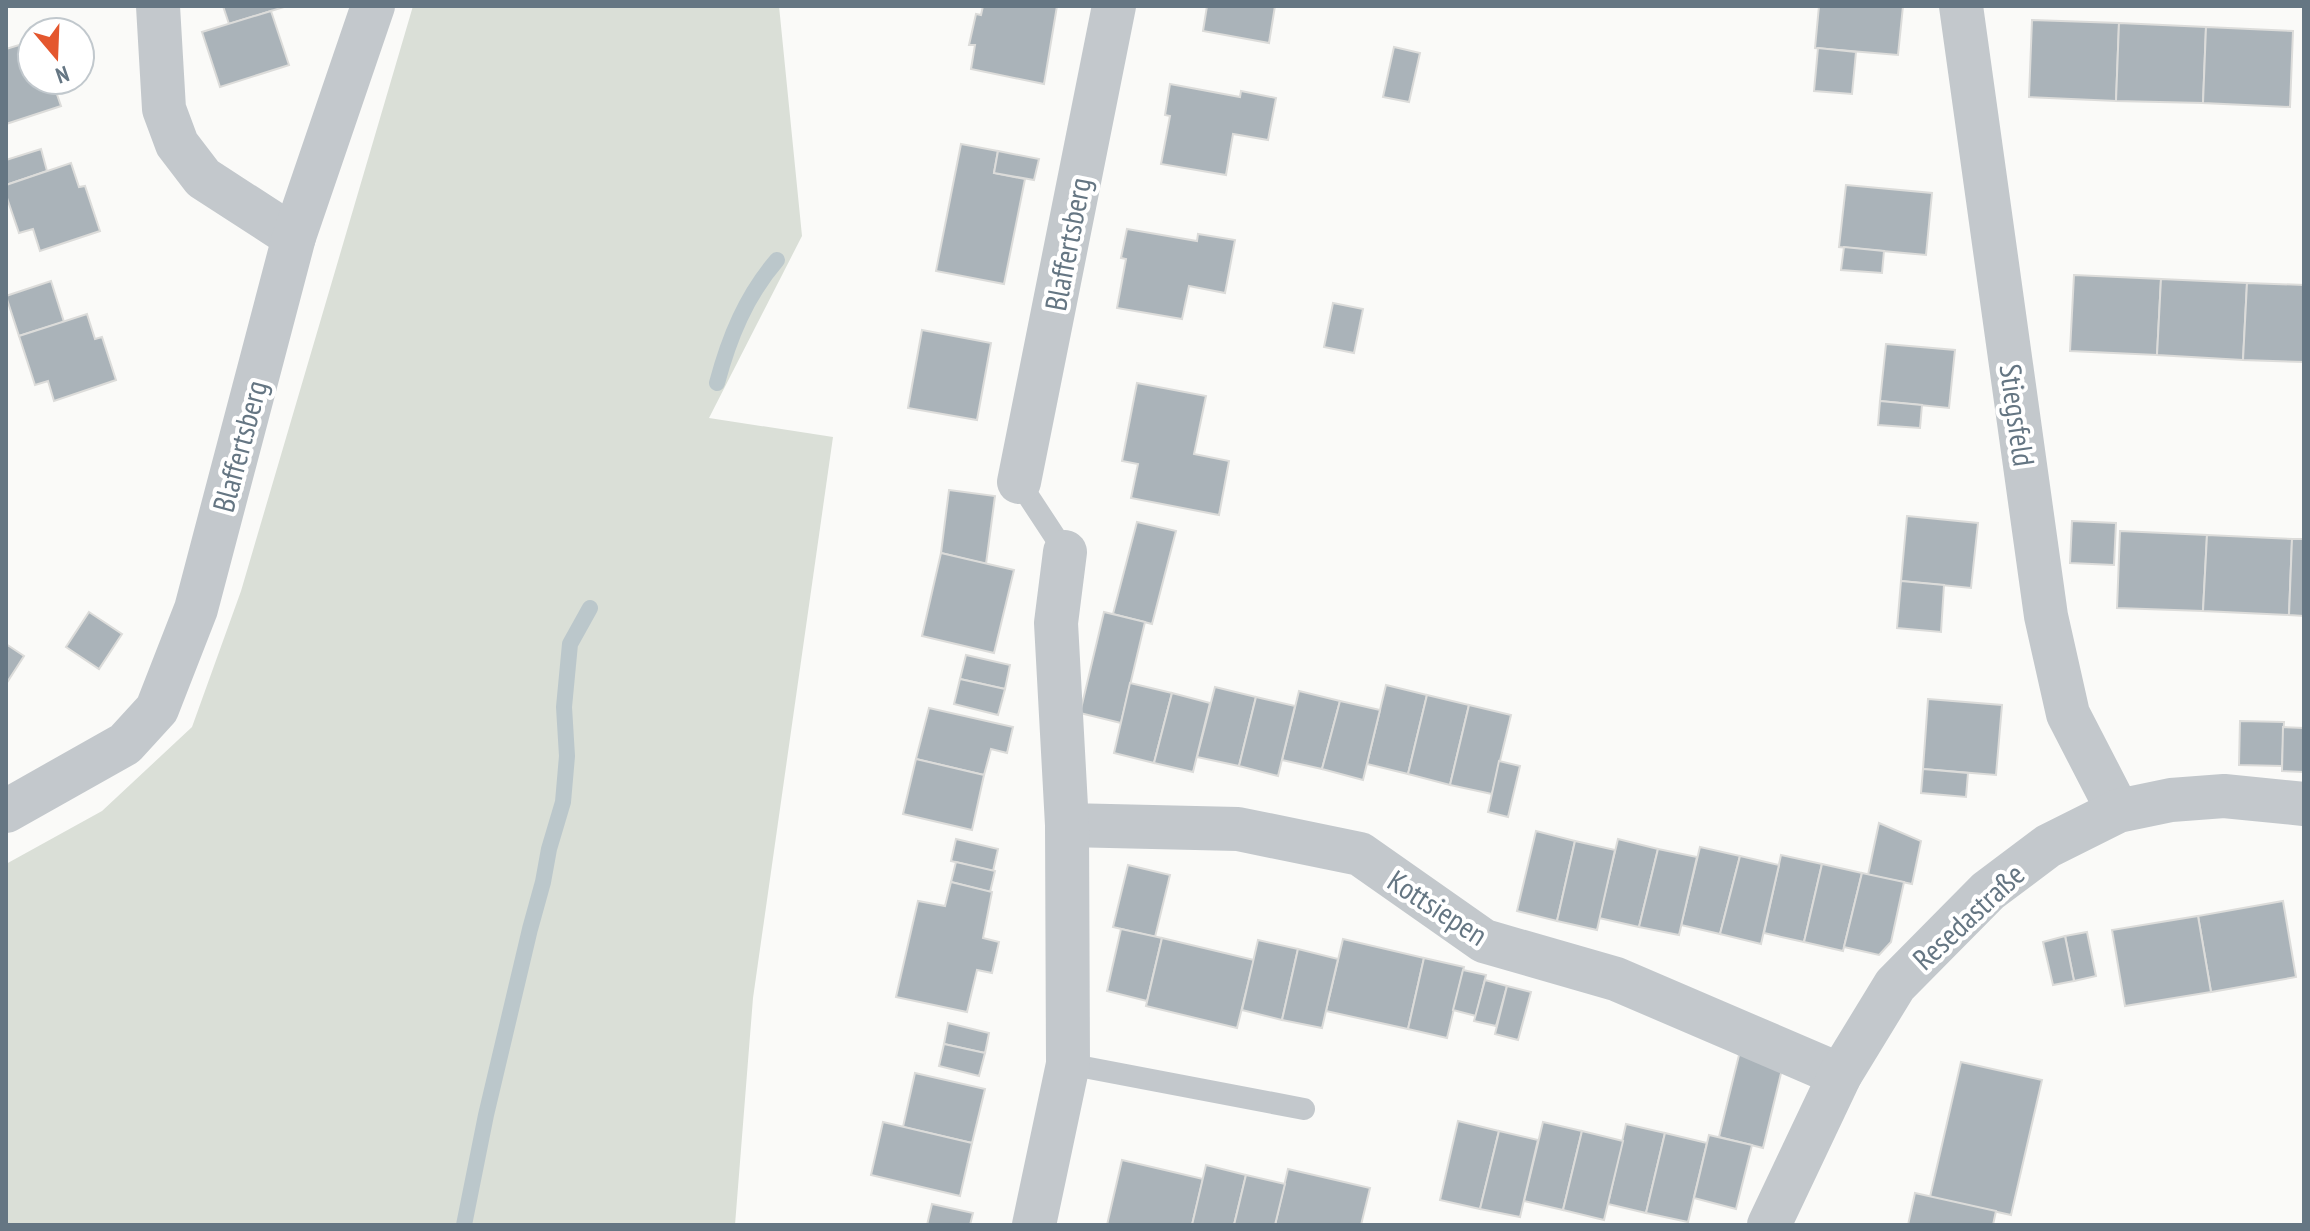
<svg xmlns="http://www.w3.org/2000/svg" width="2310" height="1231" viewBox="0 0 2310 1231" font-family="'PT Sans Narrow',sans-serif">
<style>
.green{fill:#dadfd7}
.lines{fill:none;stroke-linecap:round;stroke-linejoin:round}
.stream{stroke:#bbc7cb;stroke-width:16}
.building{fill:#aab3b9;stroke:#dcdcda;stroke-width:2}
.lane{stroke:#c3c8cc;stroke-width:22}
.street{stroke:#c3c8cc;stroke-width:44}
.labels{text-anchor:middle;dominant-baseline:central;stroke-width:8;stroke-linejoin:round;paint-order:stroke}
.street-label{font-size:30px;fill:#657683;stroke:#fff}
</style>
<rect width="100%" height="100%" fill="#fafaf8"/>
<polygon class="green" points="413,6 779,6 802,236 709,418 833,437 753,998 735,1225 6,1225 6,864 102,811 192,727 241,591"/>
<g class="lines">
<g class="stream">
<path d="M717 383C729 338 746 296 777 260"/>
<polyline points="464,1225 486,1115 530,929 543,882 549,849 563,802 567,756 564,707 570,644 590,608"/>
</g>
</g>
<g class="building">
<polygon points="223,6 287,6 229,24"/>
<polygon points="983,6 1057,6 1044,84 971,69 975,45 969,45 976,14 981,15"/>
<polygon points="1207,6 1275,6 1269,43 1203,31"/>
<polygon points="1819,6 1903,6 1898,55 1815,48"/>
<polygon points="271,11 289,65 220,87 202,32"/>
<polygon points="2032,20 2119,23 2116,101 2029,97"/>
<polygon points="2119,23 2206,27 2203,103 2116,101"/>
<polygon points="2206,27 2293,31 2290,107 2203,103"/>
<polygon points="32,41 32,80 52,80 61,106 6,124 6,49"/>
<polygon points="1394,47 1420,53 1409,102 1383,97"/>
<polygon points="1818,48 1856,52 1852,94 1814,91"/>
<polygon points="1170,84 1240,97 1241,91 1276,98 1268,140 1233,134 1226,175 1161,164 1170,116 1165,115"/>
<polygon points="961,144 998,151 994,173 1025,179 1004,284 936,271"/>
<polygon points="41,149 47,171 6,185 6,160"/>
<polygon points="998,151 1039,159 1034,180 994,173"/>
<polygon points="71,163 79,187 85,186 100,231 40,251 33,229 19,233 6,195 6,185"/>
<polygon points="1846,185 1932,193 1926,255 1839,247"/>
<polygon points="1127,229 1197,241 1198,234 1235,240 1225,293 1189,286 1182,319 1117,308 1126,259 1121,258"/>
<polygon points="1844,247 1884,251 1882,273 1841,270"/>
<polygon points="2074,275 2161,279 2157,355 2070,351"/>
<polygon points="2161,279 2247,283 2243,360 2157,355"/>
<polygon points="51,281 64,322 19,336 6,296"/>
<polygon points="2247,283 2304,285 2304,362 2243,360"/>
<polygon points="1333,303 1363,309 1354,353 1324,347"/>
<polygon points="87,314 95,339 102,337 116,380 54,401 48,381 35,385 19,336"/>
<polygon points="922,330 991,343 977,420 908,408"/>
<polygon points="1886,344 1955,350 1949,408 1880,401"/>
<polygon points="1137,383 1206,396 1194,454 1229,461 1219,515 1131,498 1138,464 1122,461"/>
<polygon points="1880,401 1922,405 1920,428 1878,425"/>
<polygon points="949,490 995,496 986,564 941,553"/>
<polygon points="1907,516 1978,523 1971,588 1901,581"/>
<polygon points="2072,521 2116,523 2114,565 2070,563"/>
<polygon points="1137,522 1176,531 1152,624 1113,614"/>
<polygon points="2120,531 2207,535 2203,611 2117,608"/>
<polygon points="2207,535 2292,539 2289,615 2203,611"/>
<polygon points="2292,539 2304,539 2304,616 2289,615"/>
<polygon points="941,553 1014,570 994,653 922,636"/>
<polygon points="1901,581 1944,585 1941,632 1897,628"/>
<polygon points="89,612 122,634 99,669 66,647"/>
<polygon points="1104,612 1145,622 1121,723 1080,713"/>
<polygon points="6,644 24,656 6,684"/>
<polygon points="966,655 1010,665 1005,689 960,679"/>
<polygon points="960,679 1005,689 998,715 954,704"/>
<polygon points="1130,683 1172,693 1154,763 1114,753"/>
<polygon points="1386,685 1427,695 1408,774 1367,764"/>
<polygon points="1215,687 1256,697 1239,766 1197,757"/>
<polygon points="1299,691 1340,701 1322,769 1282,760"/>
<polygon points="1172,693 1210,703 1193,772 1154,763"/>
<polygon points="1427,695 1469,705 1450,785 1408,774"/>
<polygon points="1256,697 1295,706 1278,776 1239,766"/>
<polygon points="1928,699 2002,705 1996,775 1923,769"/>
<polygon points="1340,701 1380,710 1363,780 1322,769"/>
<polygon points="1469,705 1511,715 1492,794 1450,785"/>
<polygon points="929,708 1013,727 1007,753 991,749 984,775 916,759"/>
<polygon points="2240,721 2284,722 2282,766 2239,765"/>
<polygon points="2283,727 2304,728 2304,772 2282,771"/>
<polygon points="916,759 984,775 972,830 903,814"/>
<polygon points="1499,761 1520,766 1508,817 1488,812"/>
<polygon points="1923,769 1968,773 1966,797 1921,793"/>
<polygon points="1879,823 1921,841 1912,884 1868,875"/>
<polygon points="1536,831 1575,841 1557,921 1517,911"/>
<polygon points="956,839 998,849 993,871 951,861"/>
<polygon points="1618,839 1658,849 1639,927 1599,918"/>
<polygon points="1575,841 1615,850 1597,930 1557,921"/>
<polygon points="1700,847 1740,856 1720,934 1681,925"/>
<polygon points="1658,849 1697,857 1679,935 1639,927"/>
<polygon points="1781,855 1822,864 1804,942 1764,933"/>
<polygon points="1740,856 1779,865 1761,944 1720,934"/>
<polygon points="956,862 995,871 990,892 951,882"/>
<polygon points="1822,864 1862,873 1843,951 1804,942"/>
<polygon points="1128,865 1170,875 1155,937 1113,927"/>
<polygon points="1862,873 1904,882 1891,942 1879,955 1844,947"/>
<polygon points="951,882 992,892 983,938 999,942 992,973 977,970 967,1012 896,997 918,901 945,906"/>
<polygon points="2283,901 2296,977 2211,992 2198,916"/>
<polygon points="2198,916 2211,992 2125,1006 2112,930"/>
<polygon points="1121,929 1162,938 1147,1001 1107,991"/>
<polygon points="2087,932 2096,976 2074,981 2065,936"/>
<polygon points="2065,936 2074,981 2053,985 2043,942"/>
<polygon points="1162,938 1254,960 1237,1028 1146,1006"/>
<polygon points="1343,939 1424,958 1408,1029 1326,1011"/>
<polygon points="1258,940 1298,949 1282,1020 1242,1010"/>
<polygon points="1298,949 1338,959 1322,1028 1282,1020"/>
<polygon points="1424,958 1464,967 1447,1038 1408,1029"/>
<polygon points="1463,970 1486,975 1476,1016 1453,1010"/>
<polygon points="1485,980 1507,986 1496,1026 1474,1021"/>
<polygon points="1507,986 1531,992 1518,1040 1495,1034"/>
<polygon points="948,1023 989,1033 985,1053 944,1044"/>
<polygon points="944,1044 985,1053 979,1076 939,1066"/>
<polygon points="1740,1051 1784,1061 1763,1148 1719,1137"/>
<polygon points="1961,1062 2042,1080 2011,1215 1930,1197"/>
<polygon points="915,1073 985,1089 972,1143 903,1127"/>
<polygon points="1458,1121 1499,1131 1480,1209 1440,1200"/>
<polygon points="883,1122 972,1143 960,1196 871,1175"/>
<polygon points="1543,1122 1582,1131 1563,1210 1524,1201"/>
<polygon points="1626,1124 1665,1133 1646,1213 1608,1204"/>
<polygon points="1499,1131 1538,1140 1520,1217 1480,1209"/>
<polygon points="1582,1131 1623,1141 1604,1220 1563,1210"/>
<polygon points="1665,1133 1707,1143 1688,1222 1646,1213"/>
<polygon points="1709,1135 1752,1145 1736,1209 1694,1198"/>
<polygon points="1122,1160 1203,1179 1192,1225 1107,1225"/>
<polygon points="1206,1165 1246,1175 1234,1225 1192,1225"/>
<polygon points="1288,1169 1370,1188 1361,1225 1275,1225"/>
<polygon points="1246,1175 1285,1184 1275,1225 1234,1225"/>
<polygon points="1915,1193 1996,1211 1993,1225 1908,1225"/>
<polygon points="932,1204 973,1213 970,1225 927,1225"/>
</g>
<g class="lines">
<g class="lane">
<polyline points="1019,482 1065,552"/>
<polyline points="1068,1064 1304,1109"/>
</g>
<g class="street">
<polyline points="158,6 164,109 177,144 203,178 294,237"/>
<polyline points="1961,6 2046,616 2068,714 2118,811"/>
<polyline points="1019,482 1114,6"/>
<polyline points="6,811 125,744 157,709 196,609 294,237 373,6"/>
<polyline points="1067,825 1238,829 1360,854 1484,941 1616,979 1840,1075"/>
<polyline points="1034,1225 1068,1064 1067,825 1056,623 1065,552"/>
<polyline points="1769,1225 1840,1075 1895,985 1988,891 2048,846 2118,811 2171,800 2224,796 2304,804"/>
</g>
</g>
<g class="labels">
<g class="street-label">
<text transform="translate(1067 244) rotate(-79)">Blaffertsberg</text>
<text transform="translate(2018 415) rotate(82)">Stiegsfeld</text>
<text transform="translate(239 446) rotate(-75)">Blaffertsberg</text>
<text transform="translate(1438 907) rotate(33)">Kottsiepen</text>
<text transform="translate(1968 916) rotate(-43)">Resedastraße</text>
</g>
</g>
<rect width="2310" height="1231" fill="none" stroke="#657683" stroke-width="16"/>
<g transform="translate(56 56) rotate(161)"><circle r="38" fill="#ffffff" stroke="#c1c8cd" stroke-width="2"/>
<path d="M0-6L14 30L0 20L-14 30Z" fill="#e4572e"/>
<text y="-12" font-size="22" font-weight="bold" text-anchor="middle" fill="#657683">N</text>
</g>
</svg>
